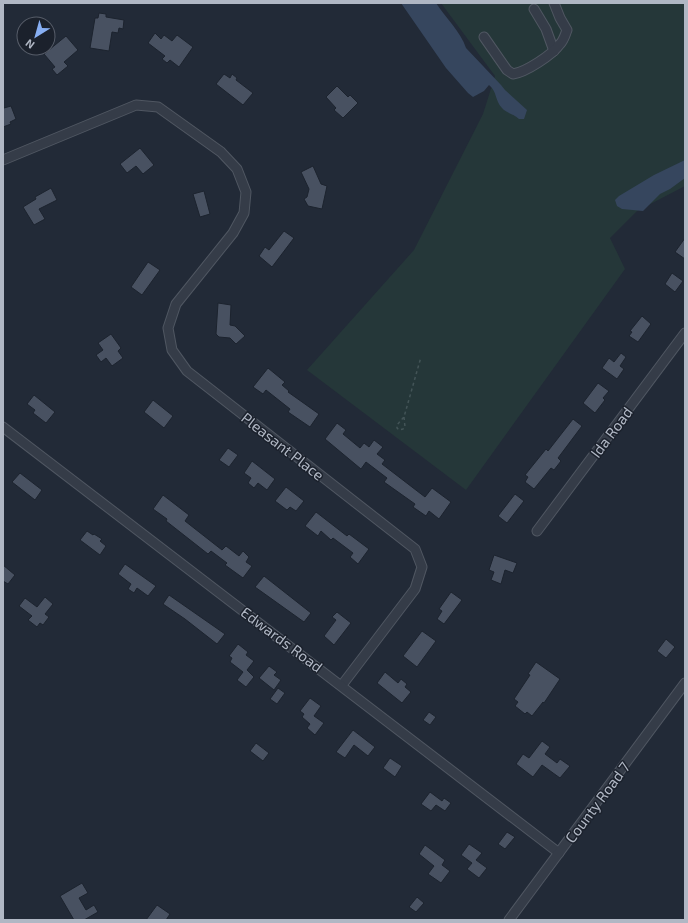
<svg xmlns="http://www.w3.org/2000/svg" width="688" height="923" viewBox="0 0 688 923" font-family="'Exo 2',sans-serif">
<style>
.green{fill:#253739}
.water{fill:#36465e}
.building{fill:#485161;stroke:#1c232e}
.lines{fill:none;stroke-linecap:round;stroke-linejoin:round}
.minor-casing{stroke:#505762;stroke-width:11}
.path{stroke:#435457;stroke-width:1.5;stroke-dasharray:3 3;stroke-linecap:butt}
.minor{stroke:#353c48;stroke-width:9}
.labels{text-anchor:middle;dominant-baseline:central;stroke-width:3;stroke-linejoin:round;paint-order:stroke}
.street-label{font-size:15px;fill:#b0b7c4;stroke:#1b212c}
</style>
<rect width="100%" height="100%" fill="#222a37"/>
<polygon class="green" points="441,3 685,3 685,186 637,211 610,238 625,269 466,490 307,370 414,250 483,114 495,76"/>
<g class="water">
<path d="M401 3H436C445 17 461 32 466 48L501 85 505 90 527 110 524 119H519C514 114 506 113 502 108 495 101 497 91 489 85L484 91 473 97 468 93 446 68Z"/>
<polygon points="685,160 685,178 670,189 660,194 643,211 622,209 617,206 615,200 619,196 654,175"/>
</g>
<g class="building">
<polygon points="99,13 106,14 106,17 124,20 123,29 119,28 118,33 112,32 109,51 90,48 95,18 98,18"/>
<polygon points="155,33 161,39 164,35 172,41 177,35 193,47 179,67 170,60 167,63 162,59 165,56 148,43"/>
<polygon points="66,36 78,50 64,62 68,66 57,75 52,69 55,67 44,54"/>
<polygon points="224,74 230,78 232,74 237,78 236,80 253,93 243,105 216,84"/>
<polygon points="337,86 348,97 350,95 358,103 343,118 334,110 336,108 326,97"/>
<polygon points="3,106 4,108 11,106 16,119 10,122 11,124 3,127"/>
<polygon points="140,148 154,165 143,174 136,166 127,173 120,164"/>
<polygon points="313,166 321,184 327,186 322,209 308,206 304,199 307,197 309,189 301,172"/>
<polygon points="51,188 57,200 39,209 45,219 34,225 23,207 36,199 35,197"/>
<polygon points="204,191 210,214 200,217 193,194"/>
<polygon points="284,231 294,238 272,267 259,256 265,247 269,250"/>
<polygon points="685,238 685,259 675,252"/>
<polygon points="148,262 160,270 142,295 131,287"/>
<polygon points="672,273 683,281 675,292 665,284"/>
<polygon points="218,303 231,305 230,325 235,326 245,336 236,344 230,338 219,337 216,334"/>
<polygon points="642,316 651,324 638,342 629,336 632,332 630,331"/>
<polygon points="111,334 121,348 118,351 123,358 112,366 106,358 101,362 96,355 103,350 98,343"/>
<polygon points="621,353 626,357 620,366 624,369 617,379 602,368 609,358 614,362"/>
<polygon points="268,368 285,382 282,385 289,391 288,392 319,414 310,427 288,412 290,409 266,390 263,394 253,387"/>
<polygon points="598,383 609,391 603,398 605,400 595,413 583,403"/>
<polygon points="34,395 55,412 46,423 33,413 35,410 27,404"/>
<polygon points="153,400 173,416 164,428 144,412"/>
<polygon points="573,419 582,426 558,458 561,461 554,470 551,468 534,489 525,482 528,477 525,475 546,449 548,451"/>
<polygon points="337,423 346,430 343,434 360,448 364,443 369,447 374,440 383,447 377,454 385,460 382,464 425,497 432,488 451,502 439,519 429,511 426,516 413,507 415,504 384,482 387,478 366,462 361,469 325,439"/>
<polygon points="228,448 238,455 229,467 219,460"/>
<polygon points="252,461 275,479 267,490 258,483 254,488 248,483 251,478 244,473"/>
<polygon points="20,473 42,490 35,500 12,482"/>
<polygon points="286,487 304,501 296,511 290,507 287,510 275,501"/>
<polygon points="515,494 524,501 507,523 498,516"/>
<polygon points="163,495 189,515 185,521 222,550 226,546 239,556 243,551 249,557 246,562 252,566 243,578 225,565 227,563 211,551 208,554 166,521 167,519 153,509"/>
<polygon points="316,512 347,536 349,534 369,549 358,564 350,557 353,553 333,538 331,540 321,531 318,536 305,526"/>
<polygon points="87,531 93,535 94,534 102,539 100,541 106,546 100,555 80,540"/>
<polygon points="494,555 517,563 513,573 505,570 501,584 491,580 494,572 489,570"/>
<polygon points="125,564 156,586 148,596 137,588 134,593 128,589 131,584 118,574"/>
<polygon points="3,565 15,575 8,584 3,581"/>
<polygon points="264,576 311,613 304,622 255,587"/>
<polygon points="451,592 462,600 444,624 437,619 442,611 439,609"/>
<polygon points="169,595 225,634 217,644 185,619 163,604"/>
<polygon points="45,597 53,604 45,614 49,617 43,625 40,623 37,627 28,620 32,616 19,606 25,598 37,607"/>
<polygon points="337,612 351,623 334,645 324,636 336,620 332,617"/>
<polygon points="422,631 436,641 417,667 403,656"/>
<polygon points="666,639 675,647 666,658 657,651"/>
<polygon points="238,644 248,652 246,655 254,661 247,670 254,677 246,687 237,680 243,672 230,662 232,658 229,656"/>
<polygon points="536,662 560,679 544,703 543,702 532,716 527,712 525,714 515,706 518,702 514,699 530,675 528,674"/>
<polygon points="269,666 277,672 274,675 281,680 274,690 259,678"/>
<polygon points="385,672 398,683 401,679 407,684 405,687 411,692 402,703 377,683"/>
<polygon points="278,688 285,693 277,704 270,699"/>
<polygon points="310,698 321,706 314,716 324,723 315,735 307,728 310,724 302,717 304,714 300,711"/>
<polygon points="429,712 436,717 430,725 423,720"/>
<polygon points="353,730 375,747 368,756 354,745 345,758 336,752"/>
<polygon points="542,741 550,747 545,754 557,763 560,759 570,766 560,778 542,765 533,777 516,764 523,754 529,758"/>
<polygon points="256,743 269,753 263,761 250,751"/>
<polygon points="390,758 402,766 395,777 383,768"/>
<polygon points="430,792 442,801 444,798 451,803 445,811 436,805 431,811 421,804"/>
<polygon points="507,832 515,837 505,849 498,844"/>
<polygon points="469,844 482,853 476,860 487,868 479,878 467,869 472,863 461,855"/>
<polygon points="425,845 445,860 442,865 450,871 441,883 428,874 434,866 419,854"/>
<polygon points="82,883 88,893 79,898 86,910 94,905 98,912 84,920 74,920 60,896"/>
<polygon points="417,897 424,903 416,912 409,907"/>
<polygon points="157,905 170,914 166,920 146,920"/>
</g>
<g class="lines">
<defs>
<g id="minor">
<polyline points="534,9 546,29 554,51"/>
<path d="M484 37 507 70 513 74C526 72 552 55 560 44 564 40 565 35 567 30L560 18 554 3"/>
<polyline points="3,160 136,105 158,107 221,152 237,169 246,192 244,213 233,233 176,304 168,328 172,350 187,371 415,549 422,567 415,589 342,685"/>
<polyline points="3,427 559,853"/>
<polyline points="537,531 685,333"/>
<polyline points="509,920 685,683"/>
</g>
</defs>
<use href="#minor" class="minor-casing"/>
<polyline class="path" points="404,417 405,427 403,429 399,430 397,428 397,425 404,417 421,357"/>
<use href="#minor" class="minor"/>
</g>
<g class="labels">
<g class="street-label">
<text transform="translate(611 432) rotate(-53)">Ida Road</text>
<text transform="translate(283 446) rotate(38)">Pleasant Place</text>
<text transform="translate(282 639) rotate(37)">Edwards Road</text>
<text transform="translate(597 802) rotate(-53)">County Road 7</text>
</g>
</g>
<rect width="688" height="923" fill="none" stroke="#b0b7c4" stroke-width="8"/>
<g transform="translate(36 36) rotate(217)"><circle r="19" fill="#1b212c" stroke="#575d69"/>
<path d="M0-3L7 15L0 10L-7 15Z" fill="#87aef2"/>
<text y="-6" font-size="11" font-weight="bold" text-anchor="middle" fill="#b0b7c4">N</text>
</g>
</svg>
